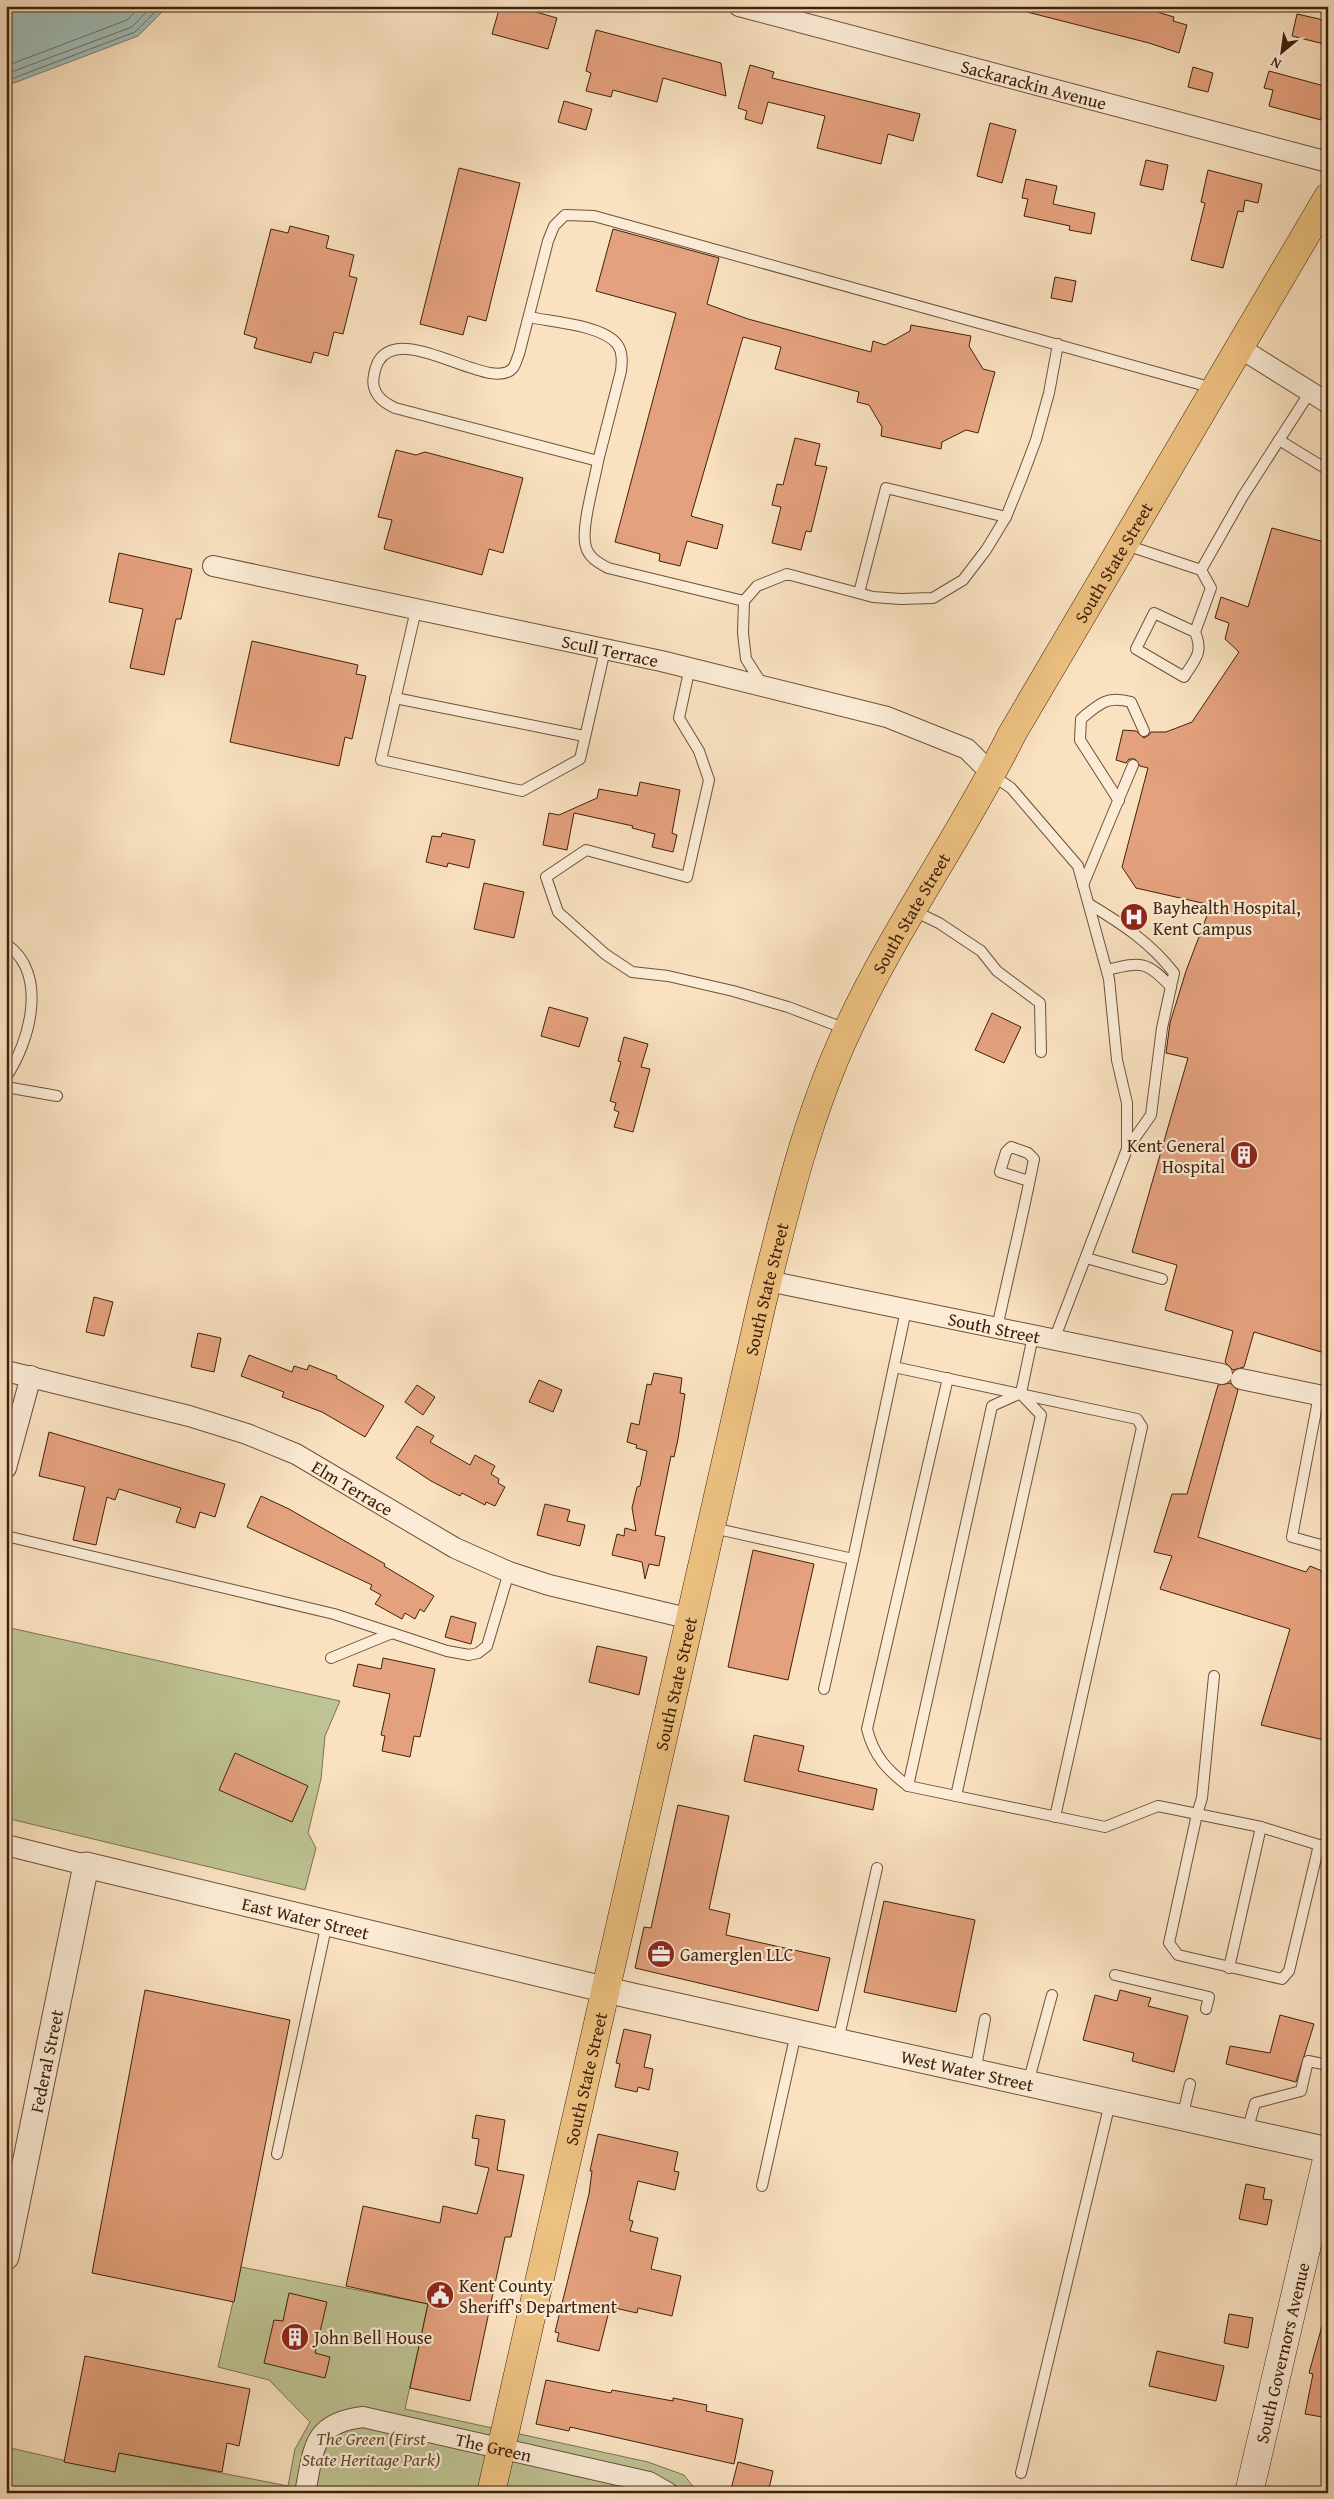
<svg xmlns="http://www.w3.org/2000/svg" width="1334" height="2499" viewBox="0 0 1334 2499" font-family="'Gentium Book Plus',serif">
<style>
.green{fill:#bec393;stroke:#7f724f}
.water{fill:#9fbdb7;stroke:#797f72}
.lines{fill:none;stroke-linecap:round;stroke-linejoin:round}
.shore{stroke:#706f61;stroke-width:1}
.building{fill:#e4a17d;stroke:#40210b}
.service-casing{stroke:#6e5138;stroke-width:12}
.minor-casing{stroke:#6e5138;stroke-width:22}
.tertiary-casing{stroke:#6e5138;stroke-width:27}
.secondary-casing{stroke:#40210b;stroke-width:29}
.primary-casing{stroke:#40210b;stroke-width:29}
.service{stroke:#fcecd7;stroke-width:10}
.minor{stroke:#fcecd7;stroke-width:20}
.tertiary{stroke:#fcecd7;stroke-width:25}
.secondary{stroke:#fcecd7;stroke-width:28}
.primary{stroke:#edc180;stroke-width:28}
.labels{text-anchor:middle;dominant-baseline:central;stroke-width:4.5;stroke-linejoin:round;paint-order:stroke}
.street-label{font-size:18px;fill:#40210b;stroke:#fcecd7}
.poi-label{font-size:18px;fill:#40210b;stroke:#fcecd7;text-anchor:start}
.park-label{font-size:18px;font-style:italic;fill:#604a2d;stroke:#fcecd7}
</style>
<rect width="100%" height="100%" fill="#fae2c1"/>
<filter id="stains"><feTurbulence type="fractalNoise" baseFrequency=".004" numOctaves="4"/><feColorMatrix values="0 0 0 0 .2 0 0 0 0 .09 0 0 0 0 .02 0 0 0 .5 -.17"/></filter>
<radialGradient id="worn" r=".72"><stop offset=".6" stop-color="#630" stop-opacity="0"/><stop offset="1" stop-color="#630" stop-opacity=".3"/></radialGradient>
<g class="green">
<polygon points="6,1627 340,1701 325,1736 321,1779 308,1833 316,1848 305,1890 6,1818"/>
<polygon points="241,2267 428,2304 405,2409 648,2462 684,2475 698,2493 6,2493 6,2447 115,2472 119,2453 288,2486 295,2449 310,2422 269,2380 218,2367"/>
</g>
<polygon class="water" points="6,6 168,6 138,36 6,86"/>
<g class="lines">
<g class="shore">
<polyline points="6,66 127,20 141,6"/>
<polyline points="6,74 132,27 152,6"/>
<polyline points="6,81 135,32 161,6"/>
</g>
</g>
<g class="building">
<polygon points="500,6 515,6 557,18 548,49 492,34"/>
<polygon points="1028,6 1137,6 1174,17 1173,21 1187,25 1179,53 1149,43 1027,12"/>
<polygon points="1297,14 1328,21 1328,45 1292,36"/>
<polygon points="596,30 721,63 726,96 663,78 657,102 613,90 611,97 586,91 591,73 586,71"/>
<polygon points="750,65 774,72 772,78 920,114 913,141 888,134 881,164 817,148 825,116 768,102 762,124 745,119 747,111 738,108"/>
<polygon points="1193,67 1213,73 1208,92 1188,87"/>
<polygon points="1269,71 1328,87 1328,97 1321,120 1269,106 1273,90 1264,88"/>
<polygon points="564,101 592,109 586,130 558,122"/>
<polygon points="990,123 1016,130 1002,183 977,176"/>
<polygon points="1146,160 1168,165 1163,190 1140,185"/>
<polygon points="459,168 520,183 486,321 468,316 463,335 420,324"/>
<polygon points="1208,170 1262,184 1258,203 1245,200 1243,212 1238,211 1223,268 1191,260 1205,203 1201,202"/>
<polygon points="1026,179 1057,186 1053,204 1095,213 1091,234 1069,230 1070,226 1024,216 1028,199 1022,198"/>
<polygon points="290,226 329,236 326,248 354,255 349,276 357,278 343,334 334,332 328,356 314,352 311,363 254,348 257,338 244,334 271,229 288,233"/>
<polygon points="613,229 719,258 707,304 748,319 871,352 873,341 885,345 910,331 911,325 971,336 969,346 983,369 995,372 978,433 966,430 942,442 941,449 881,436 882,427 869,405 857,402 859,392 775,369 781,347 743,337 691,516 723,525 717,549 687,541 680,566 659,561 660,554 615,542 676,313 596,291"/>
<polygon points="1055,277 1076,281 1072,302 1051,298"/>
<polygon points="795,438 820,444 815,465 827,467 811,532 806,531 801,550 772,543 781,507 772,505 777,484 783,485"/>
<polygon points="396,450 416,455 425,452 523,478 503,553 489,549 482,575 384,549 392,520 378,517"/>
<polygon points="1272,528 1328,543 1328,1354 1254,1332 1244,1367 1233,1370 1225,1362 1233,1331 1165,1310 1177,1265 1132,1252 1188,1058 1166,1053 1170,1023 1186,971 1211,905 1136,888 1122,867 1148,768 1140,766 1135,759 1129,759 1126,763 1116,760 1123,730 1136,731 1144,738 1149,735 1151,732 1166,732 1192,722 1239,652 1225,639 1229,623 1215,618 1221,597 1248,607"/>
<polygon points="119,553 192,569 181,619 176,619 164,675 130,668 143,609 109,602"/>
<polygon points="252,641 358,665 356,674 366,676 352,739 345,737 339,766 230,742"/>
<polygon points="640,782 680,790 672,833 677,835 673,852 652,847 655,834 632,828 633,826 574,813 567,850 543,845 549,813 559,815 597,798 599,789 637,796"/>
<polygon points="442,833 475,840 469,868 448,863 447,867 426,862 432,836 441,837"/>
<polygon points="484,883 524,892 514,938 474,929"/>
<polygon points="549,1007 588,1018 579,1047 541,1036"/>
<polygon points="992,1013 1021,1027 1004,1063 975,1050"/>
<polygon points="624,1037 648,1044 641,1067 650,1069 633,1132 614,1127 619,1112 614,1110 616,1103 610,1101 621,1062 618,1061"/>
<polygon points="94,1297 113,1302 104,1336 86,1332"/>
<polygon points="198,1333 221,1338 214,1372 191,1367"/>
<polygon points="249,1355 292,1372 294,1366 307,1370 309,1365 337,1376 336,1378 384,1406 365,1437 322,1412 282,1397 284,1392 241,1376"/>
<polygon points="654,1373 682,1378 680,1393 685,1394 678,1439 674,1457 671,1456 655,1535 665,1537 659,1566 649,1564 645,1579 642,1562 612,1555 617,1534 624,1536 625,1528 636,1531 632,1508 637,1487 640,1486 647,1451 636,1448 637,1445 627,1442 631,1423 639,1425 647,1384 651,1385"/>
<polygon points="539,1380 562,1390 553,1412 529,1402"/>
<polygon points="1230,1383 1238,1390 1198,1537 1306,1572 1310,1566 1322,1571 1322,1577 1328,1578 1328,1741 1261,1725 1290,1629 1160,1589 1172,1556 1154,1552 1172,1494 1187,1494 1218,1385"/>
<polygon points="417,1385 435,1397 423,1415 405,1402"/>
<polygon points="417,1426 434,1436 430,1442 470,1465 475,1455 495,1466 491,1474 499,1479 498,1483 505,1487 495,1506 486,1502 485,1505 462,1493 460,1496 431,1481 396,1458"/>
<polygon points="49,1432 225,1484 215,1517 200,1512 195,1528 176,1522 181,1508 119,1489 115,1500 107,1497 96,1545 73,1540 85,1487 39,1476"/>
<polygon points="261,1496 289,1509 385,1564 384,1566 434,1596 424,1612 420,1609 415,1619 405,1613 402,1619 375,1604 381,1595 370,1589 372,1585 247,1527"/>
<polygon points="545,1504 570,1510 567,1521 585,1525 580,1546 537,1535"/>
<polygon points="753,1550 814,1564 788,1680 728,1667"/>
<polygon points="451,1616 476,1623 471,1644 445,1637"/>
<polygon points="597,1646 647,1657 639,1695 589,1682"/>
<polygon points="383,1658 435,1669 420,1737 414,1736 410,1757 382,1751 385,1736 381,1735 390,1694 353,1686 358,1664 381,1669"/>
<polygon points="754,1735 804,1746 798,1771 877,1789 873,1810 744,1781"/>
<polygon points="235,1753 308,1786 292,1822 219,1790"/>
<polygon points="678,1805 729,1816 709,1909 730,1914 726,1935 830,1958 818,2011 635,1968 644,1927 651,1928"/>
<polygon points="884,1901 975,1920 956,2012 864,1992"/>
<polygon points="145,1990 290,2020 234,2302 92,2273"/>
<polygon points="1120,1990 1151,1998 1148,2006 1188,2016 1174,2072 1132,2061 1134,2053 1083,2040 1095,1995 1117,2001"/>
<polygon points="1280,2015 1314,2024 1296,2082 1226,2064 1230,2046 1270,2053"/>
<polygon points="624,2029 651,2035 644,2067 653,2069 649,2090 638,2087 637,2092 615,2087 620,2064 616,2063"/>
<polygon points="476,2115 505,2120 497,2170 524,2175 511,2237 505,2237 470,2401 410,2388 428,2304 346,2286 363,2206 440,2223 443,2206 477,2214 489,2168 475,2165 479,2139 472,2138"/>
<polygon points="598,2134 678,2152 674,2171 679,2172 675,2190 638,2181 629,2220 633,2221 630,2231 658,2238 651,2269 681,2276 672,2316 638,2308 637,2313 610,2307 599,2351 557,2341 559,2333 555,2332 589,2194 592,2171 590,2171"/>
<polygon points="1246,2184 1265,2188 1263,2199 1272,2200 1267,2225 1239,2219"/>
<polygon points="289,2293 327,2302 315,2353 330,2357 325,2378 264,2363 274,2320 283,2321"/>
<polygon points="1229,2314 1253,2318 1248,2348 1224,2343"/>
<polygon points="1322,2326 1328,2326 1328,2418 1305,2414 1313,2374 1309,2373"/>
<polygon points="1157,2351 1224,2366 1216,2401 1149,2386"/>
<polygon points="85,2356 250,2389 239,2446 227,2443 222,2472 119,2453 115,2472 64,2462"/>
<polygon points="546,2380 611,2393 612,2390 673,2401 673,2398 707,2405 706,2411 743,2419 734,2464 570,2427 569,2431 536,2424"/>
<polygon points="738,2462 773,2471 768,2493 730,2493"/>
</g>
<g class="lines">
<defs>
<g id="service">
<path d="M529 317C552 322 602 325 617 344 623 352 622 362 621 371L598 461"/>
<path d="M1058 344 1049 393 1036 440 1021 480 1006 517 986 550 963 580 933 598 901 599 873 597 787 574 757 586 744 601 608 568C599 563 589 558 586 547 580 530 595 480 598 461L395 408C385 403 377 398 374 387 372 380 375 368 378 362 402 320 491 394 513 368 516 364 517 358 519 354L548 241 554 226 565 215 594 216 1213 388"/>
<polyline points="1279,440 1328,470"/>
<polyline points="1126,545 1201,570 1243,496 1310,392"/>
<polyline points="859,593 886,488 1006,517"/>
<polyline points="744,601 743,633 746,659 762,684"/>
<polyline points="416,610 381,760 522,791 580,759 605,650"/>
<path d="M1195 632C1204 653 1195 659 1184 677L1136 649 1154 613 1195 632 1211 588 1201 570"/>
<polyline points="690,667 679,718 699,751 709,780 687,877 586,850 546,877 558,912 605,954 632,972 668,976 733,991 788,1007 846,1029"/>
<polyline points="395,698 584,736"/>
<polyline points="992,775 1011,788 1078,866 1109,979 1117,1060 1127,1103 1127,1149 1054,1340"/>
<path d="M1119 801 1080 740 1081 719C1099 704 1107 695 1131 702L1144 731"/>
<polyline points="1083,885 1133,765"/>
<path d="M1089 904C1121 923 1151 943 1174 973L1162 1028 1151 1115 1127 1149"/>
<polyline points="914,911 939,923 981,951 997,971 1040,1003 1041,1052"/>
<path d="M6 944C49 973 30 1042 6 1077"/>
<path d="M1107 970C1141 962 1146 960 1171 987"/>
<polyline points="6,1087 57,1096"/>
<polyline points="1086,1258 1162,1279"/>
<path d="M997 1328C1009 1272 1023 1216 1034 1159L1028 1153 1011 1147 1006 1152 1000 1172 1029 1181"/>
<polyline points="894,1367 1137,1419 1142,1427 1055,1817"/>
<path d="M948 1378 867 1729C874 1756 886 1769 908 1786L1105 1827 1158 1806 1261 1827 1319 1845 1289 1971 1282 1979 1178 1955 1169 1943 1197 1814 1202 1798 1214 1676"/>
<polyline points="1021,1393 1033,1336"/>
<polyline points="1319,1395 1292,1537 1328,1547"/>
<polyline points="713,1528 853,1559 824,1689"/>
<polyline points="6,1536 334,1614 447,1651 469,1655 478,1653 487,1646 509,1572"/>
<polyline points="853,1559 906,1310"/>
<polyline points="331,1658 392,1633"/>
<polyline points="908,1786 992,1406 1021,1393"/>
<polyline points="956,1796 1041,1415 1021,1394"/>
<polyline points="1328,1844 1319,1845 1328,1848"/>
<polyline points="1229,1968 1261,1827"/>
<polyline points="1115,1975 1209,1997 1206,2009"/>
<polyline points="838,2041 877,1868"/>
<polyline points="975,2072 985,2019"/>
<polyline points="1028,2083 1052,1995"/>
<polyline points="1182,2118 1190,2084"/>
<polyline points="1247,2132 1255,2103 1301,2091 1308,2061 1328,2065"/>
<polyline points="277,2154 327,1923"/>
<polyline points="762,2186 796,2033"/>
<polyline points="1021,2473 1110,2103"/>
</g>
<g id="minor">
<path id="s1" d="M739 6 1328 162"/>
<polyline points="1240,348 1328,403"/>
<path id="s2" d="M213 566 661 661 887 717 967 749 992 774"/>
<path id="s3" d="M768 1281 1222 1374"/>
<path id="s4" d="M6 1371 189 1416 247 1434 296 1454 455 1548 509 1572 549 1585 691 1619"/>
<polyline points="1241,1379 1328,1397"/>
<polyline points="6,1468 31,1376"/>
<polyline points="6,1845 86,1865"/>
<path id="s5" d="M305 2493C314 2450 311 2423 363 2417L649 2482 668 2493"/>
</g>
<g id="tertiary">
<path id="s6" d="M6 2257 86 1865 628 1995 1328 2150"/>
</g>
<g id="secondary">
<path id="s7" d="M1249 2493 1328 2155"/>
</g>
<g id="primary">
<path id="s8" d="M491 2493 762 1303C785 1210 807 1116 848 1029 895 927 962 835 1012 734L1328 197"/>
</g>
</defs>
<use href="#service" class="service-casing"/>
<use href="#minor" class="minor-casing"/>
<use href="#tertiary" class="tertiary-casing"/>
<use href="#secondary" class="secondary-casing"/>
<use href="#primary" class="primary-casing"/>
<use href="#service" class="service"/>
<use href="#minor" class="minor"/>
<use href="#tertiary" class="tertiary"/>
<use href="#secondary" class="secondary"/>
<use href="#primary" class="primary"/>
</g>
<defs>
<symbol id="hospital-disc" viewBox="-11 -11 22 22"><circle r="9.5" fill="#8f2418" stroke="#fcecd7"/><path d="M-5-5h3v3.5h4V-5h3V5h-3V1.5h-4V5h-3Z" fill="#fff"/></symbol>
<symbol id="building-disc" viewBox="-11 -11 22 22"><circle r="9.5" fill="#8f2418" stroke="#fcecd7"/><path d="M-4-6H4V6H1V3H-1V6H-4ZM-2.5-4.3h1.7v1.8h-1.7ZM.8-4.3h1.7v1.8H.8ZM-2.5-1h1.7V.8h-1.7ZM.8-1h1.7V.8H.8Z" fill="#fff"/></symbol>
<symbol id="office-disc" viewBox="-11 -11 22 22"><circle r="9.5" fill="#8f2418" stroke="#fcecd7"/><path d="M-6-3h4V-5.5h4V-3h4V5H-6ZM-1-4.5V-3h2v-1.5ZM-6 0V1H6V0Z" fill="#fff"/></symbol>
<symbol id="civic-disc" viewBox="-11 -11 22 22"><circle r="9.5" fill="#8f2418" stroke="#fcecd7"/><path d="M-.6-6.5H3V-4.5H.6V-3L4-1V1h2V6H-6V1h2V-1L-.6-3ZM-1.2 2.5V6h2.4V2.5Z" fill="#fff"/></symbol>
</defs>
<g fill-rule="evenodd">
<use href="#hospital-disc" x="1118" y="901" width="32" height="32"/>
<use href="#building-disc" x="1228" y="1139" width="32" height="32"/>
<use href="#office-disc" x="645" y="1938" width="32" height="32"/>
<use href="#civic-disc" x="424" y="2279" width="32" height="32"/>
<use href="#building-disc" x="279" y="2321" width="32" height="32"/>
</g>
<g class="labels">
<g class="street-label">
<text stroke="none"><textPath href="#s1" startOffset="305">Sackarackin Avenue</textPath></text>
<text stroke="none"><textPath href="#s8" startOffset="2045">South State Street</textPath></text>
<text stroke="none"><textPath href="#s2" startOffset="406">Scull Terrace</textPath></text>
<text stroke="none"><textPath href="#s8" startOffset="1640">South State Street</textPath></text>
<text stroke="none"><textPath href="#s8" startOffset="1235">South State Street</textPath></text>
<text stroke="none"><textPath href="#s3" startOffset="231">South Street</textPath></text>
<text stroke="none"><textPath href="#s4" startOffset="368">Elm Terrace</textPath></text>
<text stroke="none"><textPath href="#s8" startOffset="830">South State Street</textPath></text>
<text stroke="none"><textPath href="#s6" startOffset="626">East Water Street</textPath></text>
<text stroke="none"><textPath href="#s6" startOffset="200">Federal Street</textPath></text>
<text stroke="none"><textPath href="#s6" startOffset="1305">West Water Street</textPath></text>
<text stroke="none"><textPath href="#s8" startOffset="425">South State Street</textPath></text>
<text stroke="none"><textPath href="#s7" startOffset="144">South Governors Avenue</textPath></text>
<text stroke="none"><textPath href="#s5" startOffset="241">The Green</textPath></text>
</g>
<g class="poi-label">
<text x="1153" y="907">Bayhealth Hospital,<tspan x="1153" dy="21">Kent Campus</tspan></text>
<text x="1225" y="1145" text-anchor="end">Kent General<tspan x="1225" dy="21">Hospital</tspan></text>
<text x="680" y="1954">Gamerglen LLC</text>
<text x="459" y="2285">Kent County<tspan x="459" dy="21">Sheriff's Department</tspan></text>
<text x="314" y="2337">John Bell House</text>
</g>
<g class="park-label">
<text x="371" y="2438">The Green (First<tspan x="371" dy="21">State Heritage Park)</tspan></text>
</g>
</g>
<rect width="1334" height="2499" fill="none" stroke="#fae2c1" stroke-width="25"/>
<rect x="8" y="8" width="1319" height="2484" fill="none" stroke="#40210b" stroke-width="2.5"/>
<rect x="12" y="12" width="1309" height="2474" fill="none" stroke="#40210b"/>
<g transform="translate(1282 52) rotate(209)" stroke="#fcecd7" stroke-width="4" paint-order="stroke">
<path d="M0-4L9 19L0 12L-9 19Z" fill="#40210b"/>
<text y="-8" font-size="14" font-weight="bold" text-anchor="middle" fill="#40210b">N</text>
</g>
<rect width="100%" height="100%" filter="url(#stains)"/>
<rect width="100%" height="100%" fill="url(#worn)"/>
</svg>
